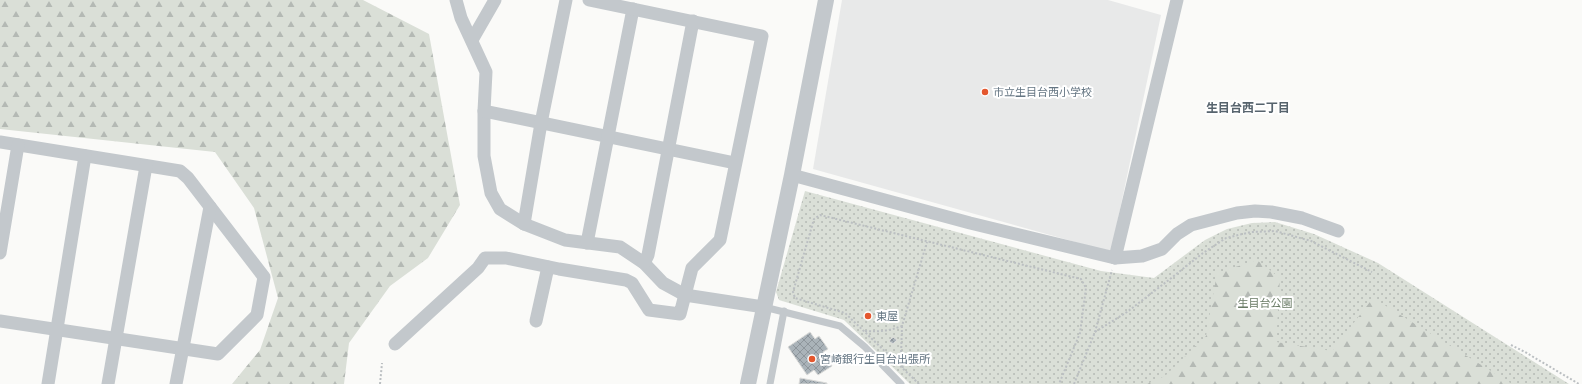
<svg xmlns="http://www.w3.org/2000/svg" width="1582" height="384" viewBox="0 0 1582 384" font-family="Montserrat,'Noto Sans JP',sans-serif">
<style>
.built{fill:#e8e9e9}
.grass{fill:url(#grass-dots)}
.forest{fill:url(#forest-firs)}
.building{fill:url(#building-cross-hatch);stroke:#dcdcda}
.lines{fill:none;stroke-linecap:round;stroke-linejoin:round}
.path{stroke:#bbbfc2;stroke-width:2;stroke-dasharray:2 2;stroke-linecap:butt}
.service{stroke:#c3c8cc;stroke-width:7}
.minor{stroke:#c3c8cc;stroke-width:13}
.tertiary{stroke:#c3c8cc;stroke-width:16}
.poi-dot{fill:#e4572e;stroke:#fff;stroke-width:1.5}
.labels{text-anchor:middle;dominant-baseline:central;stroke-width:4;stroke-linejoin:round;paint-order:stroke}
.poi-label{font-size:11px;fill:#657683;stroke:#fff;text-anchor:start}
.park-label{font-size:11px;fill:#687a64;stroke:#fff}
.neighbourhood-label{font-size:12px;font-weight:bold;fill:#57646e;stroke:#fff}
</style>
<defs>
<pattern id="grass-dots" width="8" height="8" patternUnits="userSpaceOnUse"><rect width="8" height="8" fill="#dadfd7"/><path d="M2 2h.1M6 6h.1" fill="none" stroke="#b4b9b4" stroke-width="1.8" stroke-linecap="round"/></pattern>
<pattern id="forest-firs" width="22" height="20" patternUnits="userSpaceOnUse"><rect width="22" height="20" fill="#dadfd7"/><path d="M5 1l3.5 6h-7zM16 11l3.5 6h-7z" fill="#b4b9b4"/></pattern>
<pattern id="building-cross-hatch" width="8" height="8" patternUnits="userSpaceOnUse"><rect width="8" height="8" fill="#aab3b9"/><path d="M0 0l8 8M0 8l8-8" fill="none" stroke="#8e969c"/></pattern>
</defs>
<rect width="100%" height="100%" fill="#fafaf8"/>
<polygon class="built" points="842,0 1108,0 1161,15 1111,252 813,169"/>
<polygon class="grass" points="805,191 1101,271 1154,278 1205,240 1227,229 1252,223 1275,222 1314,234 1378,263 1569,384 910,384 844,320 779,300 776,292"/>
<g class="forest">
<polygon points="0,0 363,0 429,34 460,205 428,258 390,286 349,343 344,384 232,384 260,350 278,298 254,208 215,152 0,129"/>
<polygon points="1257,260 1280,278 1276,342 1332,351 1373,298 1512,384 1147,384 1165,376 1206,336 1217,273"/>
</g>
<g class="building">
<polygon points="868,313 872,316 869,320 865,317"/>
<polygon points="810,332 815,339 819,336 828,349 823,352 832,366 818,375 814,370 807,375 788,347"/>
<polygon points="893,337 897,340 893,344 889,341"/>
<polygon points="800,378 827,383 827,384 799,384"/>
</g>
<g class="lines">
<g class="path">
<polyline points="902,326 901,355 903,369"/>
<path d="M865 331C878 332 889 331 902 326L927 242"/>
<polyline points="1095,332 1127,312 1170,279 1203,253 1226,238 1251,232 1275,231 1311,241 1372,272"/>
<polyline points="1511,345 1525,352 1579,384"/>
<polyline points="380,384 382,363"/>
<polyline points="919,384 845,313 795,298 793,292 814,219 820,215 1081,279 1086,288 1080,333 1059,384"/>
<polyline points="1074,384 1095,332 1112,270"/>
</g>
<g class="service">
<polyline points="764,307 840,326 865,347 901,384"/>
<polyline points="770,384 784,311"/>
</g>
<g class="minor">
<polyline points="456,0 461,18 486,72 484,111 484,156 491,193 500,209 524,224 565,240 620,247 644,263 663,283 685,295 764,307"/>
<polyline points="472,40 495,0"/>
<polyline points="484,111 735,163"/>
<polyline points="0,142 180,171 188,178 264,277 257,315 218,354 0,321"/>
<polyline points="792,175 970,223 1115,258 1142,256 1162,249 1177,234 1191,225 1237,213 1255,211 1271,212 1302,218 1338,231"/>
<polyline points="524,224 541,123 566,0"/>
<polyline points="587,243 633,9"/>
<polyline points="0,253 18,145"/>
<polyline points="1115,258 1177,0"/>
<polyline points="644,263 648,255 693,21"/>
<polyline points="536,321 548,267"/>
<polyline points="395,344 478,268 485,258 506,258 559,269 626,280 632,283 649,310 680,314 692,268 720,240 762,36 589,0"/>
<polyline points="48,384 85,156"/>
<polyline points="108,384 146,166"/>
<polyline points="176,384 210,207"/>
</g>
<polyline class="tertiary" points="748,384 792,175 826,0"/>
</g>
<g class="poi-dot">
<circle cx="985" cy="92" r="4"/>
<circle cx="868" cy="316" r="4"/>
<circle cx="812" cy="359" r="4"/>
</g>
<g class="labels">
<g class="poi-label">
<text x="993" y="92">市立生目台西小学校</text>
<text x="876" y="316">東屋</text>
<text x="820" y="359">宮崎銀行生目台出張所</text>
</g>
<g class="park-label">
<text x="1265" y="303">生目台公園</text>
</g>
<g class="neighbourhood-label">
<text x="1248" y="107">生目台西二丁目</text>
</g>
</g>
</svg>
